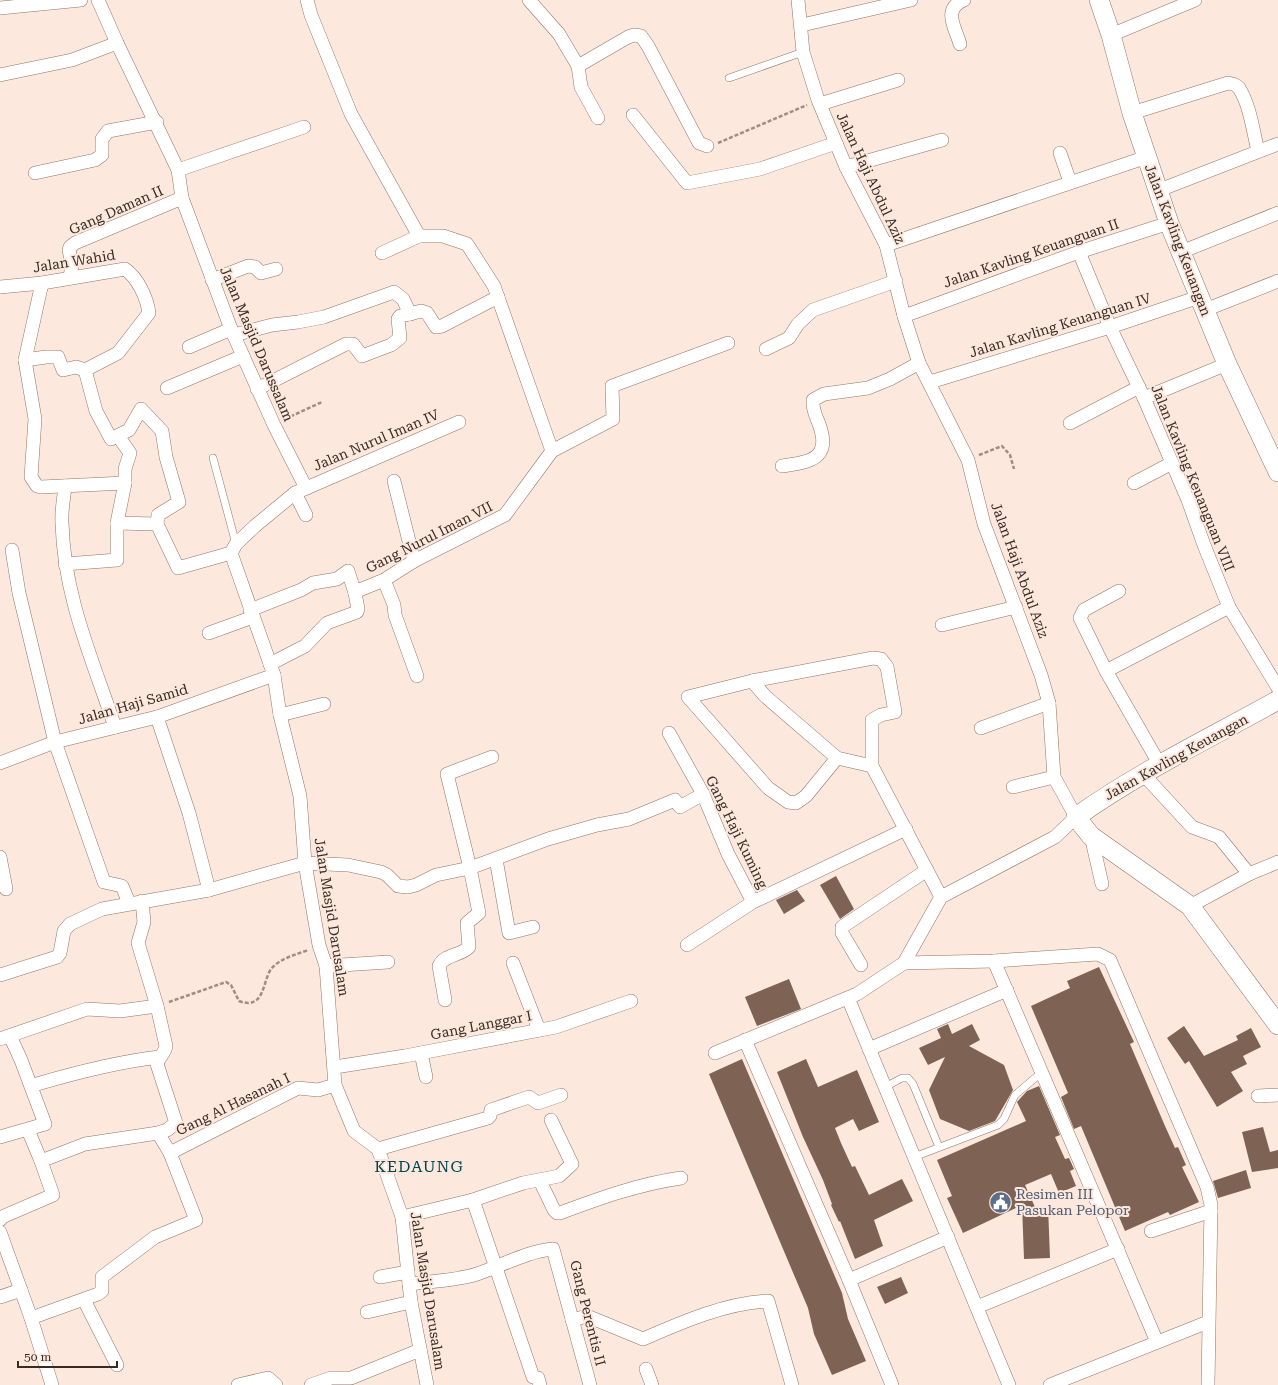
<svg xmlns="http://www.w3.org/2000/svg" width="1278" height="1385" viewBox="0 0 1278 1385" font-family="'Roboto Serif',serif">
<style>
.building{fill:#7e6253}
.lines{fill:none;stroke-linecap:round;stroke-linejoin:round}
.lane-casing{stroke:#917565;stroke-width:8}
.street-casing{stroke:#917565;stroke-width:14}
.secondary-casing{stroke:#917565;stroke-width:20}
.path{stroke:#9e8e84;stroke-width:2.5;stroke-dasharray:4 2;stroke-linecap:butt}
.lane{stroke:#fff;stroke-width:7}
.street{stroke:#fff;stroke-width:13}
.secondary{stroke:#fff;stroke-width:19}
.labels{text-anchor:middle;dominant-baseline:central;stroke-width:4;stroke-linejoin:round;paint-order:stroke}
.street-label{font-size:14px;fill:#372b24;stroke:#fce8dd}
.service-label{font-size:14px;fill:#4e5e75;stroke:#fce8dd;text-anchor:start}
.quarter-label{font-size:16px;letter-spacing:1px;fill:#03454c;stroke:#fce8dd}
</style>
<rect width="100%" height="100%" fill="#fce8dd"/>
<g class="building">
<polygon points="836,876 854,909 840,919 820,885"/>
<polygon points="797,890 805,901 784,914 776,900"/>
<polygon points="1099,967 1134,1042 1130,1044 1165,1126 1175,1148 1178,1147 1186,1165 1182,1167 1199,1202 1170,1215 1168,1212 1125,1231 1081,1126 1074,1129 1061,1097 1068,1093 1031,1006 1070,988 1067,981"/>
<polygon points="789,979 801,1009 757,1026 745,997"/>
<polygon points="948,1024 952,1034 972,1024 980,1040 969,1046 1004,1065 1013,1090 995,1121 969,1131 940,1119 929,1090 945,1057 928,1065 919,1048 941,1038 937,1029"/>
<polygon points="1184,1026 1204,1056 1238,1040 1236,1036 1251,1028 1261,1047 1243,1056 1247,1064 1231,1072 1243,1091 1217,1107 1189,1061 1185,1064 1167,1038"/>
<polygon points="742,1059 842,1293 848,1319 866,1361 832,1375 814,1334 808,1308 709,1074"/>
<polygon points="806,1059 818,1087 857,1070 879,1122 859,1131 853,1119 835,1128 841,1143 852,1167 855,1166 869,1195 902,1179 913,1201 874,1220 883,1246 855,1259 840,1221 839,1222 831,1205 832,1204 823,1180 803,1137 777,1072"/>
<polygon points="1039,1086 1060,1135 1055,1137 1065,1159 1069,1158 1074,1169 1070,1171 1076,1186 1059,1193 1051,1174 1025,1185 1035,1207 1048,1206 1050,1258 1024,1259 1022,1205 963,1233 947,1198 952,1196 937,1160 1026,1121 1017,1102 1027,1091"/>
<polygon points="1263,1127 1270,1152 1278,1150 1278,1168 1252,1172 1242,1132"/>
<polygon points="1246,1170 1251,1188 1218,1198 1213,1181"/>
<polygon points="901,1277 908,1293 885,1304 877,1287"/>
</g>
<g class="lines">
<defs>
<g id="lane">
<polyline points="729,78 803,52"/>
<polyline points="213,458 236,544"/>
<polyline points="885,1087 902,1078 908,1078 913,1084 939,1147"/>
<polyline points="914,1157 998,1125 1004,1119 1015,1095 1042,1072"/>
</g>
<g id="street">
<polyline points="98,0 117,43 178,170 182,198 231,329 274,425 306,488"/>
<polyline points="307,0 311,15 351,114 419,236"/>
<polyline points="529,0 559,34 578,66 581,87 598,118"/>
<polyline points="0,8 81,0"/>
<polyline points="802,25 911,0"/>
<polyline points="1111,35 1195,0"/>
<path d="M960 44C955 27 942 9 964 0"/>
<polyline points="578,66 628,37 634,35 641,36 648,46 699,143 707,146"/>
<polyline points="0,75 72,60 117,43"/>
<polyline points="820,104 898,80"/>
<path d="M1132 113 1228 83C1232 84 1236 84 1239 88 1250 105 1253 131 1258 151"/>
<polyline points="633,115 687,183 760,169 836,143"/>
<polyline points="1060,153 1070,182"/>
<polyline points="846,167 942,140"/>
<polyline points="178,170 304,127"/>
<polyline points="35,173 95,160 102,155 102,139 108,131 157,122"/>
<polyline points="1157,191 1278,144"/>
<polyline points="886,245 1147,157"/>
<polyline points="1079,252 1110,327 1144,398 1188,500 1204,545 1229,607 1278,688"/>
<polyline points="1181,252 1278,213"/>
<polyline points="382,253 419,236 443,236 467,244 494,286 552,451"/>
<polyline points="70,278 72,264 69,250 70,247 75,243 182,198"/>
<polyline points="212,280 248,266 255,267 261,273 276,269"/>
<polyline points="42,283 25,360 35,419 31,477 37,486 41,487 125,483 117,523"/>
<path d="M0 287 42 283 125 269C138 278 147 298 149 313L118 353 85 370 76 367 63 370 58 357H46L25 360"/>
<polyline points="1205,310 1278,281"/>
<polyline points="904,316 1079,252 1169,223"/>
<polyline points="234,335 272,325 298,322 324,317 394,292 403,299 410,314 421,311 427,313 436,327 442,326 498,297"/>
<polyline points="189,347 231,329"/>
<polyline points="766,349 789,338 798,324 813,310 896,281"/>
<polyline points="85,370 96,411 111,439 129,430 141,409 162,431 166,457 179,502 158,515 157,524"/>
<polyline points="930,382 1110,327 1199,297"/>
<polyline points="167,388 243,356"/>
<polyline points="257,389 346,344 353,344 362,356 391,345 400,338 398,319 400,316 410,314"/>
<polyline points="1144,398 1227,364"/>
<polyline points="1070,423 1139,387"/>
<polyline points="118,436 130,453 125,469 125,483"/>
<path d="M782 466C810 462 832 459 819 424 816 416 812 409 813 400L824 394 868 388 890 379 919 363"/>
<polyline points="394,481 414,561"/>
<polyline points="1134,483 1172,463"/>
<path d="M65 486C64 498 61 511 62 523 64 597 92 658 115 727"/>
<polyline points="295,493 306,515"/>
<polyline points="12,550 19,593 55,742 104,882 122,886 129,903"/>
<polyline points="65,564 117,560 117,523 157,524 178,568 231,553"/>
<polyline points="384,580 394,605 395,615 417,676"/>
<polyline points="1119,591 1084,610 1080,618 1106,671 1160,765"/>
<polyline points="250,610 301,590 313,583 337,579 348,571 355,593"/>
<polyline points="942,625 1016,607"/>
<polyline points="209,633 253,617"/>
<polyline points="270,664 305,646 327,623 357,612 358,609 355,593 357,591 384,580 414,561 505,515 552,451 613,419 612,386 728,343"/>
<polyline points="1106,671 1229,607"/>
<polyline points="752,681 765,696 837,758 872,766"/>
<polyline points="280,715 324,704"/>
<polyline points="157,717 189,813 209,890"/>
<polyline points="981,728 1049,703"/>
<polyline points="669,733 703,794 728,854 753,902"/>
<polyline points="837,758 806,796 796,803 788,802 768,788 688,697 752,681 873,658 881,659 887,667 895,712 881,715 872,720 872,766 941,897"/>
<polyline points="0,763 55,742 157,717 274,675"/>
<polyline points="1143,774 1192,827 1219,837 1249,874"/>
<polyline points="1013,787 1054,777"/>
<polyline points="1091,836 1102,884"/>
<polyline points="0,857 6,889"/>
<polyline points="496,859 509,933 533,927"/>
<polyline points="1190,906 1249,874 1278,862"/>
<polyline points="687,945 753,902 906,829"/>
<polyline points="994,961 1157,1342"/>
<polyline points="513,963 539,1030"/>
<polyline points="904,963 994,961 1098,954 1110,960 1207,1187 1211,1205 1208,1385"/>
<polyline points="861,965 842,933 842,927 927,870"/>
<polyline points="326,966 388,962"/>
<polyline points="0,975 57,957 60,953 64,931 70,924 102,909 209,890 305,863 348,865 381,872 387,875 398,886 408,887 416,885 436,875 470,868 548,839 597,825 629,819 675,800 680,807 703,794"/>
<polyline points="848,998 1009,1385"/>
<path d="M445 1000 439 966C444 954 461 956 469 947L467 923 479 913 470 868 447 774 492 757"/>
<polyline points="0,1039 87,1009 120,1011 157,1006"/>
<polyline points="745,1040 849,1280 892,1385"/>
<polyline points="869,1049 1007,990"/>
<polyline points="421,1053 426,1077"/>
<polyline points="715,1053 857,994 904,963 941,897 1055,837 1076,817 1054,777 1049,703 1041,675 984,524 968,460 919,363 904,316 886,245 846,167 818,100 803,52 798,0"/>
<polyline points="335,1067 405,1056 556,1027 631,1001"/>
<path d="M37 1084C78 1072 117 1062 159 1057"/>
<polyline points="1258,1096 1278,1095"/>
<polyline points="0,1137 45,1124 21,1060 10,1036"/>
<polyline points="378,1149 488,1118 490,1116 491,1110 529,1097 538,1103 561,1095"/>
<polyline points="170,1153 298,1088 318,1090 335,1085"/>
<path d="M41 1161 85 1144 158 1133 167 1130 176 1123 157 1064C159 1057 165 1053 166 1046L157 1006 138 943 144 922 142 901"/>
<path d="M540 1181 554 1210 557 1213H560C600 1198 639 1184 681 1178"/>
<polyline points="473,1200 533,1377 538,1378 540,1385"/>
<polyline points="402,1217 473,1200 523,1183 559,1176 572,1164 551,1120"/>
<polyline points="0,1220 2,1217 53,1195 41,1161 28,1130"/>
<polyline points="1151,1231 1211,1211"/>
<polyline points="0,1232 31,1318 52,1385"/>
<polyline points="380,1277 408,1272"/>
<polyline points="849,1280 948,1237"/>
<path d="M409 1284C432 1281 455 1281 477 1274 501 1266 528 1251 553 1249L590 1385"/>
<polyline points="0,1297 21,1290"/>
<polyline points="84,1300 117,1365"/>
<polyline points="977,1307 1118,1249"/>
<polyline points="367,1312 411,1302"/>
<polyline points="31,1318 98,1294 102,1291 102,1277 155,1237 196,1220 170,1153 158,1133"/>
<path d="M572 1320 587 1316 643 1339C682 1322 725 1303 768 1301L792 1385"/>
<polyline points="646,1369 652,1385"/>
<polyline points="238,1385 268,1378 276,1385"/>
<polyline points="311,1385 331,1378 351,1378 420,1350"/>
<polyline points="427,1385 411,1302 402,1217 378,1149 354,1131 335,1085 326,966 319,945 305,863 300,796 280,715 274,675 231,553 236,544 255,526 295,493 459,422"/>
<polyline points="1050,1385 1208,1322"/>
</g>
<g id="secondary">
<polyline points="1099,0 1111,35 1132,113 1169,223 1227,364 1278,472"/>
<path d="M1278 700C1210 738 1139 772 1076 817L1091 836 1190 906 1278 1025"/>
</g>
</defs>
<use href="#lane" class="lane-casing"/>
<use href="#street" class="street-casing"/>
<use href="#secondary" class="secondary-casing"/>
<g class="path">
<polyline points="718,143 807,105"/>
<polyline points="285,419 322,402"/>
<polyline points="979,455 1002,446 1010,455 1014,469"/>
<path d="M169 1002 226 982 231 985 239 1001C266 1011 262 979 272 968 281 958 295 955 308 950"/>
</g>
<use href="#lane" class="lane"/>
<use href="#street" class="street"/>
<use href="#secondary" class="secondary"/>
</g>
<defs>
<symbol id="civic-disc" viewBox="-11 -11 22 22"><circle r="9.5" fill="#5c6f8a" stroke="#fce8dd"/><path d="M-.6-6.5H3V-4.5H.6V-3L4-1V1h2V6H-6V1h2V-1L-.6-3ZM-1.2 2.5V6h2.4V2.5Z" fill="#fff"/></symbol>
</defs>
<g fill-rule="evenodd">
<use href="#civic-disc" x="988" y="1190" width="25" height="25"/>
</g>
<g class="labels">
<g class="street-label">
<text transform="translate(871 178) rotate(65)">Jalan Haji Abdul Aziz</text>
<text transform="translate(116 210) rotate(-24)">Gang Daman II</text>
<text transform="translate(1178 240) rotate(69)">Jalan Kavling Keuangan</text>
<text transform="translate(1031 253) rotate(-19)">Jalan Kavling Keuanguan II</text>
<text transform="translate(74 261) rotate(-9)">Jalan Wahid</text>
<text transform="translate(1060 325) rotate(-17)">Jalan Kavling Keuanguan IV</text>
<text transform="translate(257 344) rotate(67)">Jalan Masjid Darussalam</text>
<text transform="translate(376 440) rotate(-23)">Jalan Nurul Iman IV</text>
<text transform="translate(1193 478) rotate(68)">Jalan Kavling Keuanguan VIII</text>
<text transform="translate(429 537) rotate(-27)">Gang Nurul Iman VII</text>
<text transform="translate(1020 570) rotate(70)">Jalan Haji Abdul Aziz</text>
<text transform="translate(133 704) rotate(-16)">Jalan Haji Samid</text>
<text transform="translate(1176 757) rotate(-29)">Jalan Kavling Keuangan</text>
<text transform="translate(737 832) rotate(64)">Gang Haji Kuming</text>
<text transform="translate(332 917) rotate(81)">Jalan Masjid Darusalam</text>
<text transform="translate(481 1025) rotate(-11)">Gang Langgar I</text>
<text transform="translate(233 1104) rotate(-26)">Gang Al Hasanah I</text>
<text transform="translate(428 1291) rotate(81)">Jalan Masjid Darusalam</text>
<text transform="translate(588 1313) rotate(76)">Gang Perentis II</text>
</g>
<g class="service-label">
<text x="1016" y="1194">Resimen III<tspan x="1016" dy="16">Pasukan Pelopor</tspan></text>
</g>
<g class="quarter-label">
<text x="419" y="1166">KEDAUNG</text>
</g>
</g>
<path d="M18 1361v6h99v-6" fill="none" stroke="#372b24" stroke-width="2"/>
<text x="24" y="1361" font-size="12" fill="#372b24" stroke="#fce8dd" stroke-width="3" paint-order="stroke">50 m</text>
</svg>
